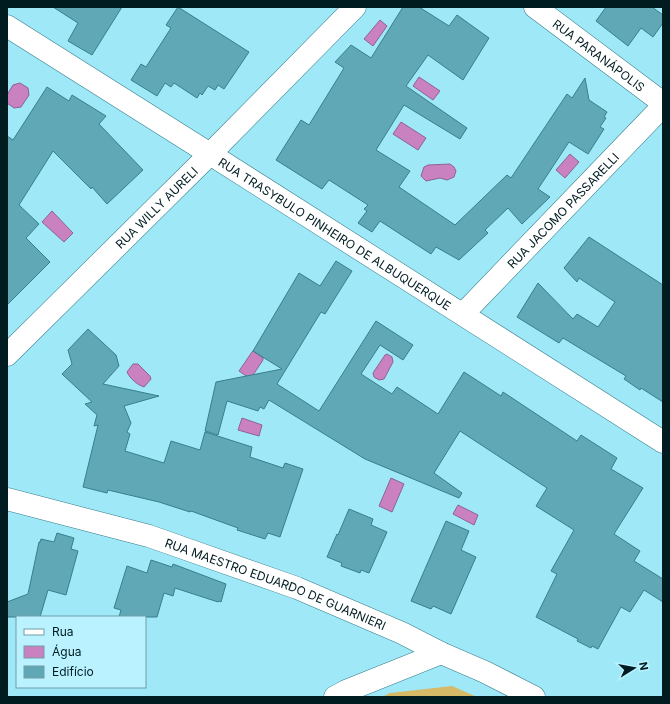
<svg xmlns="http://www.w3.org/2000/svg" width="670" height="704" viewBox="0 0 670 704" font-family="Inter,sans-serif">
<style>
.green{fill:#d6ba67}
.water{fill:#c981c0;stroke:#8d6390}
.building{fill:#60a8b6;stroke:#367f8d}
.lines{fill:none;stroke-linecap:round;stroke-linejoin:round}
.minor-casing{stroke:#357e8c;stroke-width:23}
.minor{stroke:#fff;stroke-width:22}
.labels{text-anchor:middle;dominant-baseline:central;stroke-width:3.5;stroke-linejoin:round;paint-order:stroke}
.street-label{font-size:12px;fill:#001c21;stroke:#baf3ff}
</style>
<rect width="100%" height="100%" fill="#9fe8f7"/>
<polygon class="green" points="452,686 477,697 382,697 390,693"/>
<g class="water">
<polygon points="380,20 387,26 373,46 364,39"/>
<polygon points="419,77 440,91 433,100 413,86"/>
<polygon points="20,83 28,88 29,95 21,107 14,108 7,103 7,95 13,85"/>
<polygon points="401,122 426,138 418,150 393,134"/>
<polygon points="570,154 579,162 565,178 556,170"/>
<polygon points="450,164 454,167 456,171 454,177 447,180 440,178 426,181 421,176 424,167 428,165"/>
<polygon points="52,211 73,233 64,242 42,222"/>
<polygon points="253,351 263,358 263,360 251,378 249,378 239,371 252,352"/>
<polygon points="387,354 392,357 393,362 384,379 379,380 374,377 373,373 385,355"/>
<path d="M133 364H138L150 376 151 379 144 387C138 385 130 379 127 372Z"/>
<polygon points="242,418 262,425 259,436 238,430"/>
<polygon points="391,478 404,484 392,512 379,506"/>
<polygon points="458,505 478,515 474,525 453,514"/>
</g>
<g class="building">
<polygon points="53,7 122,7 92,55 68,41 78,23"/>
<polygon points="178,7 249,52 224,89 218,85 215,90 208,86 202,95 200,93 197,98 174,83 171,87 165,83 157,96 131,80 141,64 146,67 171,28 166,25"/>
<polygon points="403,7 419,7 449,26 457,15 489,38 463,80 428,55 406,86 467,128 460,139 404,105 376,150 410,171 399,187 455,225 507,175 511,178 567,94 572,98 585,78 589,100 607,112 604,117 606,118 600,127 604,129 588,154 569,142 538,189 550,197 522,224 508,208 485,230 488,233 459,260 436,247 431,254 380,221 372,232 358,223 367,211 364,209 368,205 329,180 322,189 276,160 301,120 309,125 344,68 335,62 351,45 371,58"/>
<polygon points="606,7 652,7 663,15 663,23 653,37 641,28 628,46 596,21"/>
<polygon points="47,87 69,101 72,95 106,116 99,124 143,170 107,204 92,187 91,189 53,151 19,205 39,224 26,238 50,262 7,305 7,136 13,140"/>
<polygon points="589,237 663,285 663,402 641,388 640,390 624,379 626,376 563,338 559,343 517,317 538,283 573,319 577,314 598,327 615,302 579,278 577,282 564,268"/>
<polygon points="336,261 352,271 325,314 321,312 277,384 319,411 376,321 413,345 403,360 380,345 361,374 392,394 397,387 438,414 464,372 501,396 503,392 577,441 581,435 617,458 611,469 643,488 614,534 640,551 634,561 663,579 663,602 644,590 630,612 621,607 598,649 592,646 591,648 577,641 578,639 536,617 557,574 551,571 574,530 536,506 547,488 460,431 434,473 462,493 459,498 365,459 269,400 264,409 260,407 258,411 227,401 218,435 205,431 216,382 282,369 253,351 299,273 320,286"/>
<polygon points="88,329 116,355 119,366 103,384 159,396 124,406 131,423 127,432 130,434 125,451 164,463 171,441 200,450 205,432 252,447 250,457 283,468 285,463 303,469 280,537 268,533 265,539 237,530 238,528 191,511 190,512 159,502 108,490 107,493 83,487 98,425 94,426 97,415 85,404 92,402 62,374 72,364 68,350"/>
<polygon points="349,509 373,519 371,525 387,532 369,573 361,570 360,573 341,566 342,563 327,557 337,534 338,535"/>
<polygon points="446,521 469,531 461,550 476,557 451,614 433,606 431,609 411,601"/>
<polygon points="57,533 74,538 71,549 78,551 66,595 48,590 40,617 7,617 7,602 28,594 39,542 40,542 41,539 54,542"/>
<polygon points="151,560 172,567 173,564 226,584 221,602 219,601 218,602 175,588 173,596 164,593 157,617 119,617 121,610 114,608 127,566 147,573"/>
</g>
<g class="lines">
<defs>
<g id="minor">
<path id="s1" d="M535 7 663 103"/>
<path id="s2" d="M7 26 210 154 663 442"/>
<path id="s3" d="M463 314 663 106"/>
<path id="s4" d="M7 355 210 154 355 7"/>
<path id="s5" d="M7 499 149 536 297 588 402 633 441 653 485 672 534 697"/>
<polyline points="335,697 346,691 441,653"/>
</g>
</defs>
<use href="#minor" class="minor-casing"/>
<use href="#minor" class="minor"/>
</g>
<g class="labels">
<g class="street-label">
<text stroke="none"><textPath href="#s1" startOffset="80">RUA PARANÁPOLIS</textPath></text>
<text stroke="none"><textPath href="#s4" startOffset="210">RUA WILLY AURELI</textPath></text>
<text stroke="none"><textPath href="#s3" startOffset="144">RUA JACOMO PASSARELLI</textPath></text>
<text stroke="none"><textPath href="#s2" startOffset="388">RUA TRASYBULO PINHEIRO DE ALBUQUERQUE</textPath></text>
<text stroke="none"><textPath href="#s5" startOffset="282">RUA MAESTRO EDUARDO DE GUARNIERI</textPath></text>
</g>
</g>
<rect width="670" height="704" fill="none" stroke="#001c21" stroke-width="16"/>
<rect x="16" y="616" width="130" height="72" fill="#baf3ff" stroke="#709da6"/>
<rect x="24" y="629" width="20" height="6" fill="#ffffff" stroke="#709da6"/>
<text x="52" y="636" font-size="12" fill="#001c21">Rua</text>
<rect x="24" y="646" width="20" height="12" fill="#c981c0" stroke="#709da6"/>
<text x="52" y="656" font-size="12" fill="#001c21">Água</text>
<rect x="24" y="666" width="20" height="12" fill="#60a8b6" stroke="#709da6"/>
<text x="52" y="676" font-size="12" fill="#001c21">Edifício</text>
<g transform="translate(634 668) rotate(79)" stroke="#baf3ff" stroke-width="3" paint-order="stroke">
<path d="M0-3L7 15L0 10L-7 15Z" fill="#001c21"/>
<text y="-6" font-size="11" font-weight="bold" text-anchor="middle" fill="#001c21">N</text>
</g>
</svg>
